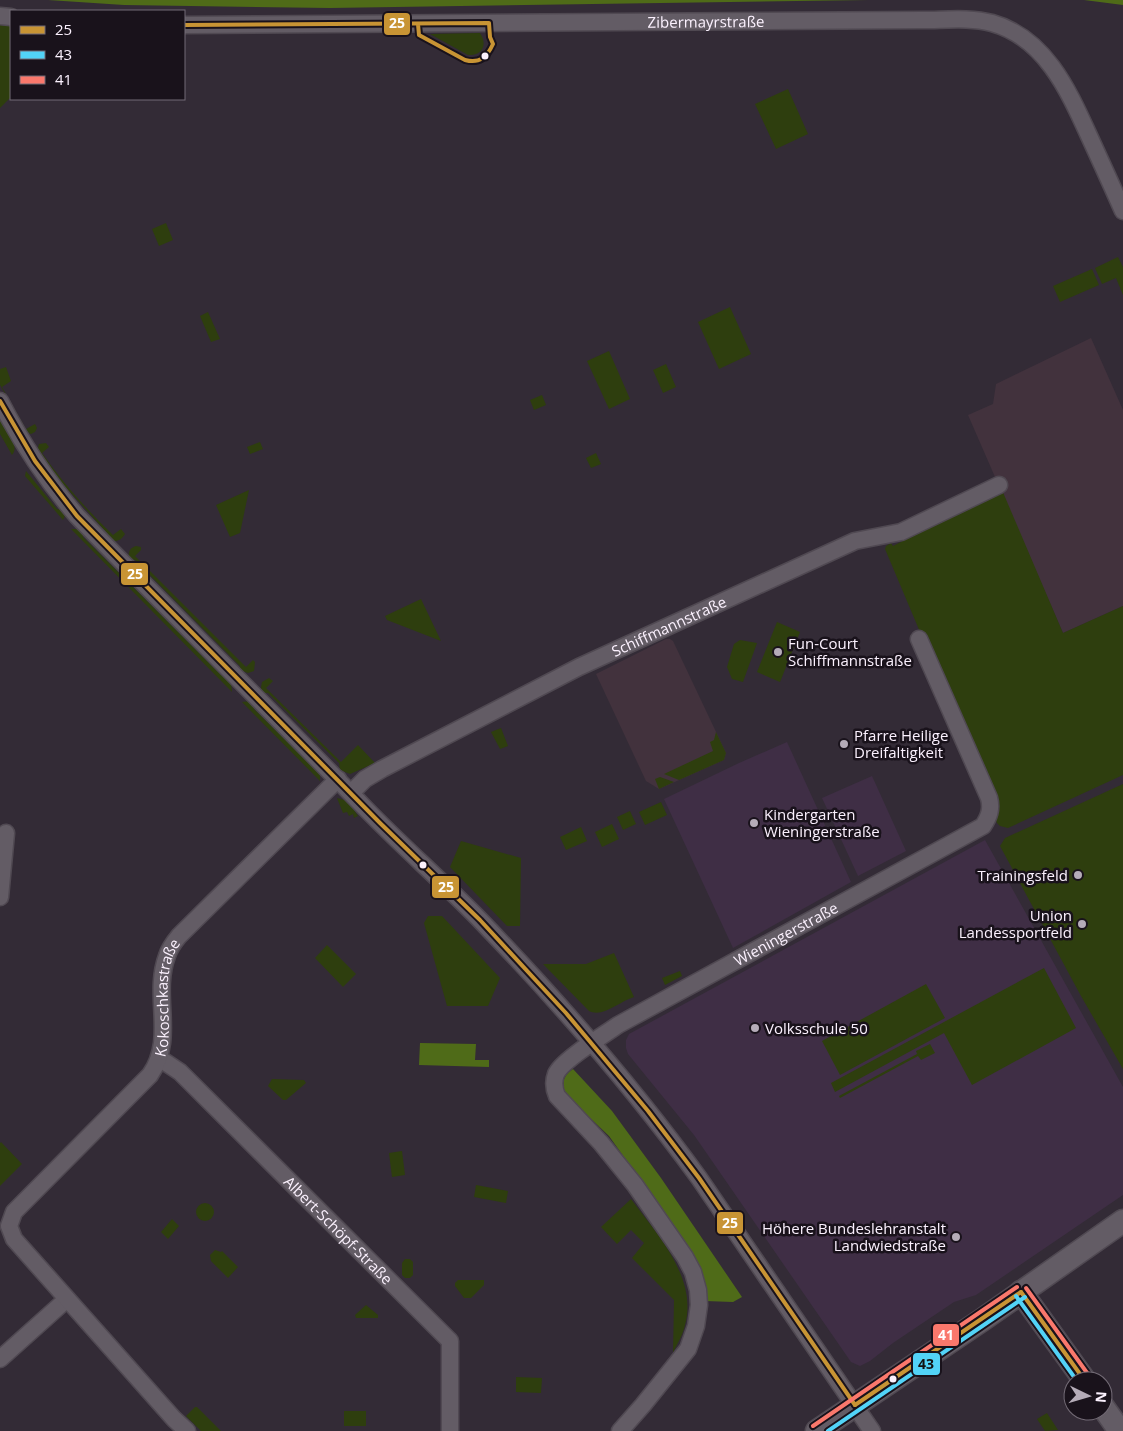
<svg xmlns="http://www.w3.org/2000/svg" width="1123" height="1431" viewBox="0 0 1123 1431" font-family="'Open Sans',sans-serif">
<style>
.commercial{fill:#42323d}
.built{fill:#3f2e45}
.green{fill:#2e3e0e}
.forest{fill:#4f6b18}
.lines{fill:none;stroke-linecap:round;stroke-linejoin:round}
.street-casing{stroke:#504952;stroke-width:19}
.secondary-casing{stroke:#504952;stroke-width:25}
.street{stroke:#635c65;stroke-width:16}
.secondary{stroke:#635c65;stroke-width:22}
.bus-1-casing{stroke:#19121b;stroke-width:8}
.bus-2-casing{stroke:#19121b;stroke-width:8}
.bus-3-casing{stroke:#19121b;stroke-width:8}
.bus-1{stroke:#c89434;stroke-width:4}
.bus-2{stroke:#52d3f7;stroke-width:4}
.bus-3{stroke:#fa786c;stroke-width:4}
.bus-dot{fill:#fbf1fe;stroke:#19121b;stroke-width:2}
.poi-dot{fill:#b5acb8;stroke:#19121b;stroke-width:2}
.labels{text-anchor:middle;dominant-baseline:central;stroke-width:5;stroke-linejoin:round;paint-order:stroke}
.street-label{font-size:15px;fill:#fbf1fe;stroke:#19121b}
.poi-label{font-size:15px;fill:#fbf1fe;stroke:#19121b;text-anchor:start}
.line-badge{stroke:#19121b;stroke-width:2}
.badge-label{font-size:14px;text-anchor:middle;font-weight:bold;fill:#fff}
.pale-badge-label{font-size:14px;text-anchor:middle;font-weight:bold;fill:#111}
</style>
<rect width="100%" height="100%" fill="#332b36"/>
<g class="commercial">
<polygon points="1091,338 1123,410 1123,606 1063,633 968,415 993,404 996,384"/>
<polygon points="666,639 670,639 673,641 726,753 724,760 659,789 646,781 596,674"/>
</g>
<g class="built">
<polygon points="787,742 851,882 733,948 664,799 739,763"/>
<polygon points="872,776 906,851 858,876 822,798"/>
<polygon points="985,840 1123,1087 1123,1195 976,1295 954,1302 893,1343 870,1361 860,1366 851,1362 694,1135 628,1054 626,1048 626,1040 629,1034"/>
</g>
<g class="green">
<polygon points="0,25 11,26 11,97 0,108"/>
<path d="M480 33C488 45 482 56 468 55L430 34Z"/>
<polygon points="788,89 808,134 776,149 755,104"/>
<polygon points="166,223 173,240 159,246 152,229"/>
<polygon points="1118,257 1123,267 1123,295 1116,278 1102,284 1095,268"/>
<polygon points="1092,269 1099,285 1060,302 1053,286"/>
<polygon points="730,307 751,354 719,369 698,322"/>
<polygon points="208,312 220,339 211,342 200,316"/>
<polygon points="609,351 630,399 609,409 587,361"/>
<polygon points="666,364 676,387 663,393 653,370"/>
<polygon points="6,367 11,381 2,387 26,429 35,424 37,428 35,432 31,434 27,432 0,385 0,369"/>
<polygon points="542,395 546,405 534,410 530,400"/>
<path d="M0 419C5 428 21 446 12 455L0 434Z"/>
<polygon points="260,442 263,449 250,454 247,447"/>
<path d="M46 443 49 447 42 453C63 483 87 510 113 535L121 529 125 534C121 541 115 543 108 539V534L62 483 37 451 39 444Z"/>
<polygon points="596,453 601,464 591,468 586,458"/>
<polygon points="26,471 57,509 63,510 65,516 63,520 25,476"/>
<polygon points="249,490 240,533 230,537 216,505"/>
<polygon points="1002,490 1063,633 1123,606 1123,775 1008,828 1000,826 997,823 958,722 885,549 886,546 891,543 893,546"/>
<polygon points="71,529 79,529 83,531 83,537 221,675 226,676 231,681 232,692"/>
<path d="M136 546 141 547V550L135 556 246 667 253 660 255 662 254 671 248 673 240 670V666L135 560 129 558C128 551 130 548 136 546Z"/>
<polygon points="421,599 441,641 387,620 385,616"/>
<polygon points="777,622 800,632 780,682 757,672"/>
<polygon points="740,640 757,643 743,682 732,679 727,667 734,644"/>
<polygon points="269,678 273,681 266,688 341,762 358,745 375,763 350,774 340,770 339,763 268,693 262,693 261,687 262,682"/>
<polygon points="250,701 255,703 254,709 310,764 317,765 320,770 320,781 242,702"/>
<polygon points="501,728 508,746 500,749 491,732"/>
<polygon points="716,732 726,753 724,760 679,780 664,774 713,751 710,742 714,740"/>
<polygon points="660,777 674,782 659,789 655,779"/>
<polygon points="1123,784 1123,1069 1081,996 1000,846 1005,838"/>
<polygon points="337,798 348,801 358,816 354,818 353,814 349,816 347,812 343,813"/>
<polygon points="661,802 667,815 645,825 639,812"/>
<polygon points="630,811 636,824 623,830 617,817"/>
<polygon points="612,824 619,839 602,847 595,832"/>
<polygon points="581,827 587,841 566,850 560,837"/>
<polygon points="461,841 521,858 520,926 507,926 450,867"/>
<polygon points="428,916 442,916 500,978 488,1006 447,1006 424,923"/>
<polygon points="327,945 356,974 343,987 315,958"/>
<path d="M614 953 634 997C620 1001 603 1018 589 1011L543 964H586Z"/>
<polygon points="1044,968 1076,1028 972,1085 944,1033 835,1092 831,1083"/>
<polygon points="680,971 682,976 665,985 662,978"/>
<polygon points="926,984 945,1018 840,1075 822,1041"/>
<polygon points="930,1044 935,1053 921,1060 918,1056 840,1098 839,1096 917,1054 916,1051"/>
<polygon points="272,1079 304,1080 306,1083 286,1100 283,1100 268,1086"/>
<polygon points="1,1142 22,1164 0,1186 0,1143"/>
<polygon points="402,1151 405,1175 392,1177 389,1153"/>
<polygon points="476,1185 508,1191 506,1203 474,1197"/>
<path d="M631 1199C657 1234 698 1278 685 1325 683 1335 677 1344 673 1353L674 1300 632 1258 644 1243 631 1230 617 1244 601 1227Z"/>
<circle cx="205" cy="1212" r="9"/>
<polygon points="172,1219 179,1226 168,1239 161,1232"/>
<polygon points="215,1250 221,1252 222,1251 238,1267 228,1278 211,1261 210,1255"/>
<polygon points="405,1259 410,1259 413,1262 413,1275 410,1278 405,1278 402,1275 402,1263"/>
<polygon points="458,1280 484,1280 484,1285 471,1298 464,1298 455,1286 455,1283"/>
<polygon points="366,1305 378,1315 378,1318 356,1318 355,1315"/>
<polygon points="516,1377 542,1378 541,1393 516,1392"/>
<polygon points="195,1407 197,1407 221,1431 201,1431 186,1416"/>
<rect x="344" y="1411" width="22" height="15"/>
<polygon points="1047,1413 1058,1430 1045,1431 1037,1419"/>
</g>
<g class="forest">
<polygon points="48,0 868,0 330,8 124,5"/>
<polygon points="1084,0 1123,0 1123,5"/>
<polygon points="420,1043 476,1044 475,1060 489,1060 489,1067 419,1065"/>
<path d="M573 1069 612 1111 661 1178 742 1297 733 1302 705 1301 641 1181 609 1136 566 1095C561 1083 563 1076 573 1069Z"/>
</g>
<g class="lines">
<defs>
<g id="street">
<polyline points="0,16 11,17"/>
<path id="s1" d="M184 25 923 20C945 20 970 17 992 23 1046 38 1069 92 1090 138 1101 162 1112 186 1123 211"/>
<path d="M0 401C21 442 47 481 77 516 173 614 270 710 366 809 403 847 443 882 480 920 558 1001 633 1087 699 1178L872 1431"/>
<path id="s2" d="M351 793 365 779 382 769 579 667 855 541 901 532 999 485"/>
<polyline points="0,897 6,833"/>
<path id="s3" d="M159 1058 180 1072 450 1341V1431"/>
<polyline points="0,1359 67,1299"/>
<path id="s4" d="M187 1431 174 1419 14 1239 9 1226 14 1212 150 1075C176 1038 152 996 167 956 169 949 174 942 179 936L338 779"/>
<path id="s5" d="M620 1431 643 1405 688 1349 696 1326 699 1305 698 1290 693 1272 685 1257 635 1185 601 1143 557 1096C554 1089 553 1082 556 1074 562 1060 604 1035 618 1025L983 826C989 817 992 809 989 798L919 639"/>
</g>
<g id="secondary">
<polyline points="1021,1292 1085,1381"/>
<polyline points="1103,1407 1120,1431"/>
<polyline points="817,1431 982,1320 1123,1221"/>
</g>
</defs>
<use href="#street" class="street-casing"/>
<use href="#secondary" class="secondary-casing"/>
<use href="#street" class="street"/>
<use href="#secondary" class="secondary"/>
<defs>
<g id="bus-1">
<path d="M184 25 489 23 490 37 493 44C487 57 480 64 465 60L419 35 418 24"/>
<polyline points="0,401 35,461 77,516 380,823 480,920 566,1013 648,1111 699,1178 855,1405"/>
<polyline points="1021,1292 1085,1381"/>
<polyline points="855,1405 1021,1292"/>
</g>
<g id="bus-2">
<polyline points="1016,1296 1077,1381"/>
<polyline points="828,1431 1025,1297"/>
</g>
<g id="bus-3">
<polyline points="1026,1288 1090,1377"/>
<polyline points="813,1426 1017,1287"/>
</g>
</defs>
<use href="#bus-1" class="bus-1-casing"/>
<use href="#bus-2" class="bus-2-casing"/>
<use href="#bus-3" class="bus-3-casing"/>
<use href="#bus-1" class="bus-1"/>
<use href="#bus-2" class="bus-2"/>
<use href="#bus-3" class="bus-3"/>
</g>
<g class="bus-dot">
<circle cx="485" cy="56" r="4.5"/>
<circle cx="423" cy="865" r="4.5"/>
<circle cx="893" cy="1379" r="4.5"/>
</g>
<g class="poi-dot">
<circle cx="778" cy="652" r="5"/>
<circle cx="844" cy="744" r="5"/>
<circle cx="754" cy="823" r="5"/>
<circle cx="1078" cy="875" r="5"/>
<circle cx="1082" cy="924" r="5"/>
<circle cx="755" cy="1028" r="5"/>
<circle cx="956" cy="1237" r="5"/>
</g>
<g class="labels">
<g class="street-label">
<text stroke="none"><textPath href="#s1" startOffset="522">Zibermayrstraße</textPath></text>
<text stroke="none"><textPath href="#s2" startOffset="360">Schiffmannstraße</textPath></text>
<text stroke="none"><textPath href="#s5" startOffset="702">Wieningerstraße</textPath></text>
<text stroke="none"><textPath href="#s4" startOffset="561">Kokoschkastraße</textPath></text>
<text stroke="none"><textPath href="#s3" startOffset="249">Albert-Schöpf-Straße</textPath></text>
</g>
<g class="poi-label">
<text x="788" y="643">Fun-Court<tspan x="788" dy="17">Schiffmannstraße</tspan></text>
<text x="854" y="735">Pfarre Heilige<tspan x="854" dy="17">Dreifaltigkeit</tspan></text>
<text x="764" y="814">Kindergarten<tspan x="764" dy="17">Wieningerstraße</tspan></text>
<text x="1068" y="875" text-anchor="end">Trainingsfeld</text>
<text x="1072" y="915" text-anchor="end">Union<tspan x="1072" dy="17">Landessportfeld</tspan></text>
<text x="765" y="1028">Volksschule 50</text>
<text x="946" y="1228" text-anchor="end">Höhere Bundeslehranstalt<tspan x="946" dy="17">Landwiedstraße</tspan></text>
</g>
</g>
<g class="line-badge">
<rect x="383" y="12" width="28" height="24" rx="5" fill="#c89434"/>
<rect x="120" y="562" width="29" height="24" rx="5" fill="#c89434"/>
<rect x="431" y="875" width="29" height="24" rx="5" fill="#c89434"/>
<rect x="716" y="1211" width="28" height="24" rx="5" fill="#c89434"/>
<rect x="932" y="1323" width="28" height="24" rx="5" fill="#fa786c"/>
<rect x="912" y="1352" width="29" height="24" rx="5" fill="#52d3f7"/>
</g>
<g class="badge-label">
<text x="397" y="28">25</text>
<text x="135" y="579">25</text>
<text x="446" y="892">25</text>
<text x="730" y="1228">25</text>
<text x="946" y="1340">41</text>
</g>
<g class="pale-badge-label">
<text x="926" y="1369">43</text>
</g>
<rect x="10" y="10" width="175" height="90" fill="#19121b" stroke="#736b76"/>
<rect x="20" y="26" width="25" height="8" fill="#c89434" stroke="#736b76"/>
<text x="55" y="35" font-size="15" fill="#fbf1fe">25</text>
<rect x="20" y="51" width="25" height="8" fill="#52d3f7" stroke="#736b76"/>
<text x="55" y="60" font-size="15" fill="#fbf1fe">43</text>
<rect x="20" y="76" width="25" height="8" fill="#fa786c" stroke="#736b76"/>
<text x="55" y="85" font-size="15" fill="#fbf1fe">41</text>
<g transform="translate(1088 1396) rotate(95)"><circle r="24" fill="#19121b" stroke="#736b76"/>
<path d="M0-4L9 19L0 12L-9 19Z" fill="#b5acb8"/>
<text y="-8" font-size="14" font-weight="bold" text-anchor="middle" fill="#fbf1fe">N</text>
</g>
</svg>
